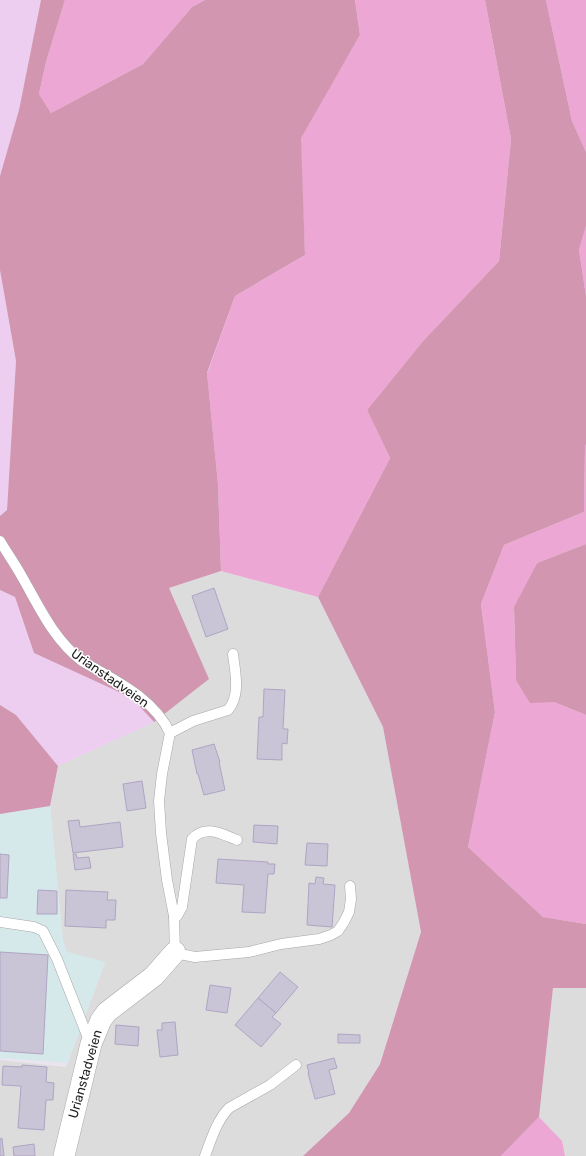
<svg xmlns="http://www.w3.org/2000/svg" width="586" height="1156" viewBox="0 0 586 1156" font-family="Rubik,sans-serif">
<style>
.residential{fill:#dcdcdd}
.industrial{fill:#d6e9ea}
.farmland{fill:#eecef0}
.grass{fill:#eda7d4}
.forest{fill:#d296b0}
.building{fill:#cac4d7;stroke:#aea5c3}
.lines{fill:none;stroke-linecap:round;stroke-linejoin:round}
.lane-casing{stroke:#a6a6a6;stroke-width:11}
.street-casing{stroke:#a6a6a6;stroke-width:22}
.lane{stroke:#fff;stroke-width:10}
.street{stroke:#fff;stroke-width:21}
.labels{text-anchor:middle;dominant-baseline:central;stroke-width:3;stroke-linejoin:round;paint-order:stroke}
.street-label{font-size:13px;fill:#1f1f1f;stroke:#fff}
</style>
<rect width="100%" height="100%" fill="#eae4f0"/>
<g class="residential">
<polygon points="221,571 318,597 383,727 421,932 380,1063 349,1113 303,1156 0,1156 0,1060 66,1067 105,963 67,952 63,941 50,806 58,766 154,722 169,588"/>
<polygon points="553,988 586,988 586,1156 565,1156 561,1141 539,1117"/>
</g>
<polygon class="industrial" points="50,806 63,941 67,952 105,962 68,1063 0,1058 0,814"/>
<g class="farmland">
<polygon points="0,0 41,0 19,111 0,176"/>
<polygon points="0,270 16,361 7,510 0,516"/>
<polygon points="0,590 15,597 34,653 132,698 154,722 58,766 16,715 0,705"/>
</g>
<g class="grass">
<polygon points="65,0 205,0 192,7 143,64 51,113 39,94 46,62"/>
<polygon points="355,0 485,0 511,139 499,261 423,341 367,410 390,458 318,597 221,571 218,484 207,374 235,296 305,255 300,138 360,35"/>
<polygon points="546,0 586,0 586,152 572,121"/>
<polygon points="586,226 586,296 579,250"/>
<polygon points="586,444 586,544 537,563 514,608 516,680 554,702 586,715 586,924 543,917 468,847 495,712 481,604 504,545 584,512 585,445"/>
<polygon points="539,1117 562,1141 565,1156 501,1156"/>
</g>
<g class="forest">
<polygon points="41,0 65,0 46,62 39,94 51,113 143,64 192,7 205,0 355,0 360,35 301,138 305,255 235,296 207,373 218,484 221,571 169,588 209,679 154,722 132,698 34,653 15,597 0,590 0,516 7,510 16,361 0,270 0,176 19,110"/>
<polygon points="485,0 546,0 572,121 586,152 586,226 579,250 586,296 586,444 585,446 584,512 504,545 481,604 495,712 468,847 543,917 586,924 586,988 553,988 539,1117 501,1156 303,1156 349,1113 380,1064 421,932 383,727 318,597 390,458 367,410 423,341 499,261 511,139"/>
<polygon points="586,544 586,715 554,702 530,703 516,680 514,607 537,563"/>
<polygon points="0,705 16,715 58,766 50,806 0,814"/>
</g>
<g class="building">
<polygon points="214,588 228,629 206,637 192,596"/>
<polygon points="264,689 285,690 283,729 288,729 287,744 282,743 282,760 257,759 259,717 263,717"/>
<polygon points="214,744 220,762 219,762 225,790 204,795 198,774 197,774 192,750"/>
<polygon points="142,781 146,808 127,811 123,784"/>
<polygon points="79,820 80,827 120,822 123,847 73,853 68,821"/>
<polygon points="254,825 278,826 277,844 253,842"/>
<polygon points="307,843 328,844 327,866 305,865"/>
<polygon points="0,854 9,855 7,898 0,898"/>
<polygon points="73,854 76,854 77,858 89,857 91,868 75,870"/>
<polygon points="218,859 268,862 268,864 275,864 274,874 268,874 265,913 242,912 244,885 216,883"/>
<polygon points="316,877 324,878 323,884 335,885 332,927 307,925 309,883 315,884"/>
<polygon points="38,890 57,891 57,914 37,914"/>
<polygon points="66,890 108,892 107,900 116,900 115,920 106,920 106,928 65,926"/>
<polygon points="0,952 48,955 43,1054 0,1051"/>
<polygon points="280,972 298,987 276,1013 258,998"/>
<polygon points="210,985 231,988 227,1013 206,1010"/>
<polygon points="258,998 276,1013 272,1017 281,1024 261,1047 235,1025"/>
<polygon points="175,1022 178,1055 160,1057 157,1030 162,1030 162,1023"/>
<polygon points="116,1025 139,1027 138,1046 115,1044"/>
<polygon points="338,1034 360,1035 360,1043 338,1043"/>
<polygon points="334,1058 337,1068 329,1070 335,1094 315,1099 308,1073 309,1073 307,1065"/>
<polygon points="22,1065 47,1067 46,1082 54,1083 53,1100 46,1100 44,1130 18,1128 21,1086 2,1085 3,1066 22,1067"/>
<polygon points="2,1138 4,1156 0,1156 0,1139"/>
<polygon points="34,1144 35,1156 14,1156 13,1147"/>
</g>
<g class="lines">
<defs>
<g id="lane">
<path d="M0 541C7 553 15 564 21 575 39 606 53 639 82 661 114 680 153 697 170 733L162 774 159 801 161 833 167 880 174 916 175 952 180 954 195 957 249 952 281 944 319 939 331 935 338 931 344 922 349 912 351 899 350 886"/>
<path d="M170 733 193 721 228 710C241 695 235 672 233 654"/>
<path d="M174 916H177L182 907 192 839C205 824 222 834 237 840"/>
<polyline points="0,922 34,927 43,931 57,959 90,1043"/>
<path d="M205 1156C211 1140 217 1120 229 1108L270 1085 296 1065"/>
</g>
<polyline id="street" points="64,1156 91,1044 101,1020 107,1012 154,976 175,952"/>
</defs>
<use href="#lane" class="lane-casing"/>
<use href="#street" class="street-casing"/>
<use href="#lane" class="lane"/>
<use href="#street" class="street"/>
</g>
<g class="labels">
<g class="street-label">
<text transform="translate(110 678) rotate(35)">Urianstadveien</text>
<text transform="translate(85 1074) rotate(-74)">Urianstadveien</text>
</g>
</g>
</svg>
